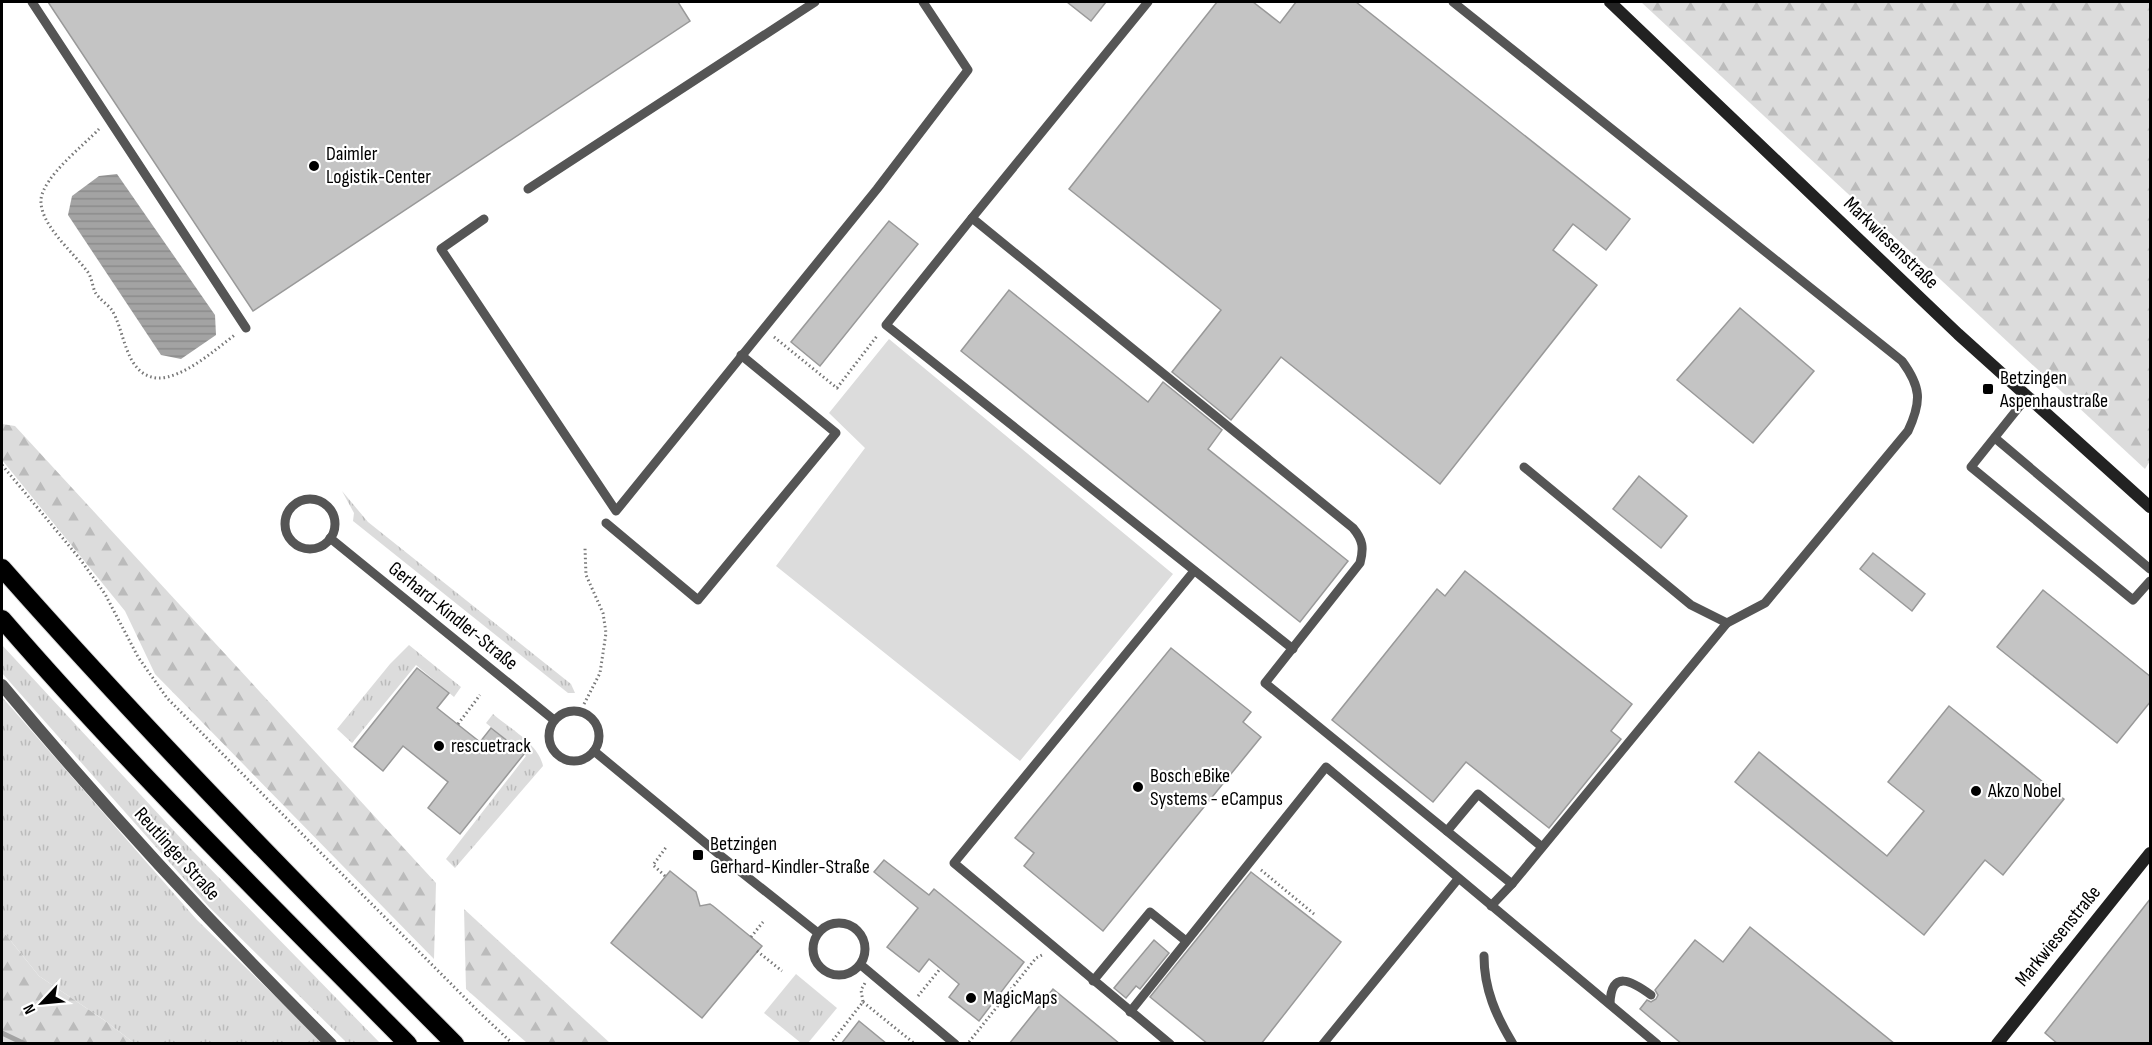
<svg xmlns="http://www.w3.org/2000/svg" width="2152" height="1045" viewBox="0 0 2152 1045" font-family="'Sofia Sans Condensed',sans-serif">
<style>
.grass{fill:url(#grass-tufts)}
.forest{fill:url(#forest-firs)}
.pitch{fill:#dcdcdc}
.water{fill:url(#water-rules)}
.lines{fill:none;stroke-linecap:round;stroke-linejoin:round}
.stream{stroke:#a3a3a3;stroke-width:5}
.building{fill:#c4c4c4;stroke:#999;stroke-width:1.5}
.highway-casing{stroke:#dbdbdb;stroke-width:20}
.path{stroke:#777;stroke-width:3;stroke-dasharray:1.5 3;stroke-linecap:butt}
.lane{stroke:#555;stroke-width:9}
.street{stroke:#555;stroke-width:12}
.secondary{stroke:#222;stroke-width:12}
.highway{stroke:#000;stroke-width:18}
.poi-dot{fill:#000;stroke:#fff;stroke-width:2}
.labels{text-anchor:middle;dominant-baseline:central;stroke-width:4.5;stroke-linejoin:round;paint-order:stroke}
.poi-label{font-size:20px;fill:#000;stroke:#fff;text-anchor:start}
.street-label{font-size:20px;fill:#000;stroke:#fff}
</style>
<defs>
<pattern id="grass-tufts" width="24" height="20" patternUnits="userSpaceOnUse" patternTransform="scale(1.5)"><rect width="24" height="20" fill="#dcdcdc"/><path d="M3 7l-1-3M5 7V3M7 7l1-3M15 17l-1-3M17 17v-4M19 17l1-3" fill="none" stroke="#bbb"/></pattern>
<pattern id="forest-firs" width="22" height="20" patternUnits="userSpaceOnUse" patternTransform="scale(1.5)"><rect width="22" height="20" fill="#dcdcdc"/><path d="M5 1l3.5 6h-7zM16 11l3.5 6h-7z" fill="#bbb"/></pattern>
<pattern id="water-rules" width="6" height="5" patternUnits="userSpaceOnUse" patternTransform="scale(1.5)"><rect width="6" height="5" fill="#a3a3a3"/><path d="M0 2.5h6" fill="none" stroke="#8b8b8b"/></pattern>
</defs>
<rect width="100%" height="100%" fill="#fff"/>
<g class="grass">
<polygon points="342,491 368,522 571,684 575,693 568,693 353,521 354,513"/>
<polygon points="2,645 188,846 380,1043 347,1043 209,907 2,673"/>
<polygon points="409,645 461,687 454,697 416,665 352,743 337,729 390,664"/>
<polygon points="2,697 197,920 323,1043 134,1043 104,1020 39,976 2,930"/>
<path d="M493 714C509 728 539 744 543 766L455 868 446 859 526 756 486 723Z"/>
<polygon points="796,974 837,1008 808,1043 801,1043 764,1013"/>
</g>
<g class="forest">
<polygon points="1641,2 2150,2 2150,461 2145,469"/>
<polygon points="2,424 15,426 436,883 434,959 155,674 125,611 2,460"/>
<polygon points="464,909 610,1043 527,1043 466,989"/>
<polygon points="2,930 39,976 104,1020 134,1043 2,1043"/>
</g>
<polygon class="pitch" points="889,339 1173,574 1020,761 776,566 865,448 829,413"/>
<polygon class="water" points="117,174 215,315 216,335 181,359 161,355 68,215 72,196 99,176"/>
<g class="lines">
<polyline class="stream" points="2,1033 25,1044"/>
</g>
<g class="building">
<polygon points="48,2 678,2 690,21 253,311"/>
<polygon points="1067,2 1106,2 1091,21"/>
<polygon points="1217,2 1253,2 1280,23 1296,2 1356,2 1630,219 1606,250 1573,224 1553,250 1597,285 1440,484 1281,357 1231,420 1172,372 1221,310 1069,189"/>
<polygon points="889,221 918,244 820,366 791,342"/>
<polygon points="1009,290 1148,402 1163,382 1222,430 1208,449 1348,561 1300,622 961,351"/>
<polygon points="1740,308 1814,371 1753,443 1677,380"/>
<polygon points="1639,476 1687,516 1661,548 1613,509"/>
<polygon points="1873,553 1925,594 1912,611 1860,569"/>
<polygon points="1465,571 1632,704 1611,731 1621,739 1549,828 1466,762 1433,802 1332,720 1437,589 1445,596"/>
<polygon points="2043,590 2151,677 2151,701 2117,743 1997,647"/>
<polygon points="1171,648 1251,712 1243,722 1261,737 1103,931 1024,866 1034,853 1015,838"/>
<polygon points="417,668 449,693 437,708 480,742 491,728 524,754 460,834 428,808 448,782 403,746 383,771 354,747"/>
<polygon points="1949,706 2064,799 2003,875 1985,860 1924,935 1735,782 1759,752 1887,856 1924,811 1888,782"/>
<polygon points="884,860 929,895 934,889 1024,962 979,1021 949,997 959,984 929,959 919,972 887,947 918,908 874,872"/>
<polygon points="670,871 696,892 700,906 710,904 713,906 762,946 702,1018 611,943"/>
<polygon points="1251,872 1341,942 1261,1044 1208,1044 1150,997"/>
<polygon points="2151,898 2151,1044 2058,1044 2045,1033"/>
<polygon points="1750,927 1895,1044 1682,1044 1640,1009 1647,1000 1651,1002 1656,999 1658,995 1655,990 1695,940 1723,962"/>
<polygon points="1154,940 1169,953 1140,989 1136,986 1126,998 1114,988"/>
<polygon points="1053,989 1120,1044 1009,1044"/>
<polygon points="859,1021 887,1044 841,1044"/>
</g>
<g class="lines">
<defs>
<g id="highway">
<path d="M2 568C147 732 300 888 455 1044"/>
<path d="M2 619C130 767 270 904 408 1044"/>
</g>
</defs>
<use href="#highway" class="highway-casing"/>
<g class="path">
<path d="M99 129C83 146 44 176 41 199 39 224 73 252 87 271 92 277 92 285 95 292 99 299 106 303 111 309 125 328 124 375 157 378 183 379 216 349 236 334"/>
<polyline points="774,337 837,388 877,336"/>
<polyline points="2,465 80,559 105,594 138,657 167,698 479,1012 513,1044"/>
<polyline points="584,704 600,673 606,633 603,613 586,575 585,548"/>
<polyline points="458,724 480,695"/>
<polyline points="1261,870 1314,914"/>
<polyline points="665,876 653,865 667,846"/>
<polyline points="751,937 763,922"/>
<polyline points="757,951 782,971"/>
<polyline points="918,996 940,969"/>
<polyline points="863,1002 915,1044"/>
<polyline points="969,1042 1036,958 1044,954"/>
<polyline points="830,1044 863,1002 861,990 865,983"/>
</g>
<g class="lane">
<polyline points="32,2 246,328"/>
<path d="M1148 2 972 218 1353 528C1363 540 1364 548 1360 563L1265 683 1512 884 1727 623"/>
<path d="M1453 2 1902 361C1921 387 1922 401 1908 431L1765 603 1727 623 1691 605 1524 467"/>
<polyline points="528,189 815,2"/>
<polyline points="972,218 886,325 1293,649"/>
<polyline points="484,219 441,249 616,511 877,189 968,70 923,2"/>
<polyline points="2027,397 1971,467 2133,600 2150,581"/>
<polyline points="1995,438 2150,569"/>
<circle cx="310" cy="524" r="25"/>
<polyline points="606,523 698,600 836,433 741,355"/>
<polyline points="330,538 554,720"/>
<circle cx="574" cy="736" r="25"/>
<polyline points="594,751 721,856 818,933"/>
<polyline points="1447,831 1478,794 1542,847"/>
<polyline points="1491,906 1512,884"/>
<circle cx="839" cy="949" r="26"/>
<path d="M1484 956C1484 989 1496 1016 1513 1044"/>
<polyline points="861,965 955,1044"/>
<polyline points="1093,981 1150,912 1186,941"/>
<path d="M1610 1004C1611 969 1632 981 1651 995"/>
<polyline points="1130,1012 1326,767 1657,1044"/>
<polyline points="1170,1044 954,863 1194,571"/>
<polyline points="1323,1044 1458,879"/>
</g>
<path class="street" d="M2 685C105 809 216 929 331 1044"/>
<g class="secondary">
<polyline points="1610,2 1958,334 2150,507"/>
<polyline points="1997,1044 2150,853"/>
</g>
<use href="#highway" class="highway"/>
</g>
<g class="poi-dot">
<circle cx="314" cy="166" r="6"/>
<rect x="1982" y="383" width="12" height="12" rx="3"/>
<circle cx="439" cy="746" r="6"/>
<circle cx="1138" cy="787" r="6"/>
<circle cx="1976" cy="791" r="6"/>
<rect x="692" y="849" width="12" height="12" rx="3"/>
<circle cx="971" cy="998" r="6"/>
</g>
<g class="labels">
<g class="poi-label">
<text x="326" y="154">Daimler<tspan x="326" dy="23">Logistik-Center</tspan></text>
<text x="2000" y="378">Betzingen<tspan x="2000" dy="23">Aspenhaustraße</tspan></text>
<text x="451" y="746">rescuetrack</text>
<text x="1150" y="776">Bosch eBike<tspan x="1150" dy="23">Systems - eCampus</tspan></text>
<text x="1988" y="791">Akzo Nobel</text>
<text x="710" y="844">Betzingen<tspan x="710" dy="23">Gerhard-Kindler-Straße</tspan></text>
<text x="983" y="998">MagicMaps</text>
</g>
<g class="street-label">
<text transform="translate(1891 243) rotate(44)">Markwiesenstraße</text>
<text transform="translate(453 616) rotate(39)">Gerhard-Kindler-Straße</text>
<text transform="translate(177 854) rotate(48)">Reutlinger Straße</text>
<text transform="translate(2058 936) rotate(-51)">Markwiesenstraße</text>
</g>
</g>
<rect width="2152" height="1045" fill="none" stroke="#000000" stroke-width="6"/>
<g transform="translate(42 1003) rotate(244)" stroke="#ffffff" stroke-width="4.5" paint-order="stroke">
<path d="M0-4.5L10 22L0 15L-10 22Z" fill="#000000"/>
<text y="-9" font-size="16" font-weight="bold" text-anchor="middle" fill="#000000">N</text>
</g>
</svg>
